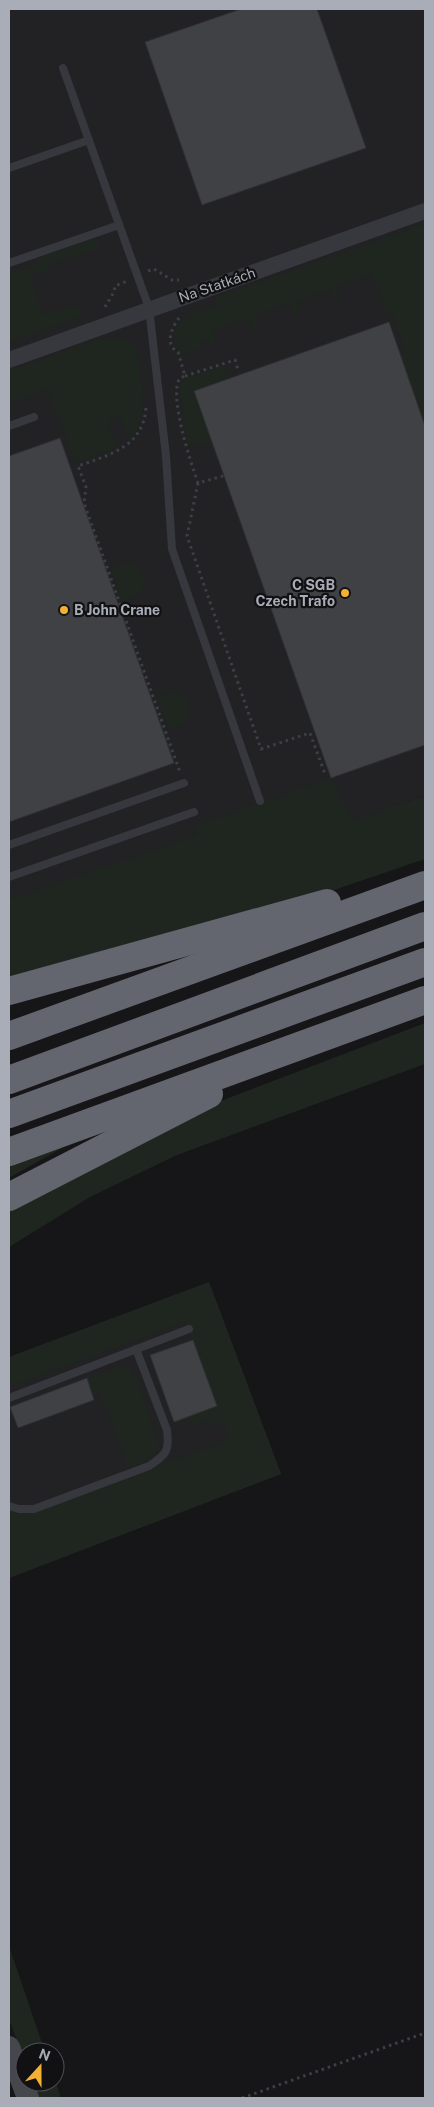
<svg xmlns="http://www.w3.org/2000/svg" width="434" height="2107" viewBox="0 0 434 2107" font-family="'Public Sans',sans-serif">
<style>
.built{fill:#222225}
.green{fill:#1e261f}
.building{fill:#404145;stroke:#303034}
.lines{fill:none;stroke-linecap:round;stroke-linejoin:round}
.path{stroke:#3d3f44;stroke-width:3;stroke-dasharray:2.5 4;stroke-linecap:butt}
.service{stroke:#37383d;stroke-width:8}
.minor{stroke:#37383d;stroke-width:16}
.secondary{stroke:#45474d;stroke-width:22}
.motorway{stroke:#63666e;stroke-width:28}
.poi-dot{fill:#f2b134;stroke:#111113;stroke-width:2}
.labels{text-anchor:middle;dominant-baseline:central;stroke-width:4.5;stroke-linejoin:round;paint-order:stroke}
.street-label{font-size:14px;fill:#a8adb8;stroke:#111113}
.poi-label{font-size:14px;font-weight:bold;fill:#a8adb8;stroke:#111113;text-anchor:end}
</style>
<rect width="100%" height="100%" fill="#161618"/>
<g class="built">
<polygon points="9,9 425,9 425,796 270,848 9,923"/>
<polygon points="209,1282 281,1474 9,1578 9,1357"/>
</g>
<g class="green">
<path d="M425 224V426L400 355 406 353 392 314 387 315 372 274 336 287 341 298 335 300 330 289 295 302 299 314 293 315 289 303 254 316 258 328 252 330 248 318 212 331 216 342 213 344H210L208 339 199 341 201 349 181 356 179 350 174 346C168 319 197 312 217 305L214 298Z"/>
<polygon points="89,240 100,241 97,249 48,265 49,270 30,276 44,315 80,305 81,316 9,342 9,274 38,264 37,258"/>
<path d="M113 338 126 341 136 349C141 377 151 414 131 438H128L120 416 108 420 116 448 75 464 48 389 9 403V371L93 341Z"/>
<path d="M224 366 228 378 194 391 212 442C202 446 197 448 187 443L186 438 179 386C184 375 212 370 224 366Z"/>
<path d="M129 563C141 566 150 580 141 591 136 597 129 598 122 601L111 568Z"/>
<path d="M174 691C186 693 196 708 186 719 182 725 174 727 168 729L157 696Z"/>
<polygon points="331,778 352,820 425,796 425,859 290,905 9,980 9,900 181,841 197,834 194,826"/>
<polygon points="425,1023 425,1064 177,1155 90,1197 9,1247 9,1206 192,1112"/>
<polygon points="71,1143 9,1178 9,1166"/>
<polygon points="209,1282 281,1474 9,1578 9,1510 25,1513 34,1511 229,1440 223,1424 212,1427 208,1420 191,1426 188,1417 217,1406 185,1322 9,1387 9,1357"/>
<path d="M121 1366 130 1368 136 1376 159 1446C154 1460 141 1463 128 1468L100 1392 92 1394 87 1378Z"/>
<polygon points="9,1946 45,2052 25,2052 25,2063 9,2019"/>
<polygon points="55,2080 61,2098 38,2098 32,2082 55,2082"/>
</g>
<g class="building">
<polygon points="241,9 317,9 366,148 202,205 145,42"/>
<polygon points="389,322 425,426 425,745 331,778 194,391"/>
<polygon points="60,438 174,763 9,822 9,456"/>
<polygon points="193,1340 217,1406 174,1422 150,1355"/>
<polygon points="87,1378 94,1400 18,1428 10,1407"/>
</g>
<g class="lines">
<g class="path">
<polyline points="148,271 154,269 172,280 179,280"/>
<polyline points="105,307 114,292 115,286 127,281"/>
<path d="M179 318C172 327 164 345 178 352L185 376 180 378C168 395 191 463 198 483L223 476"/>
<polyline points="185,376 235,360 238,370"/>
<path d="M146 408C143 447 109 455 78 466L86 487 84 503 180 772"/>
<polyline points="198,483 187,536 261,749 310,733 325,774"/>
<polyline points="242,2098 425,2033"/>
</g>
<g class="service">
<polyline points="63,68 149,308 166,456 172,549 260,801"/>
<polyline points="9,168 89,140"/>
<polyline points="9,263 119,225"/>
<polyline points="9,426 34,417"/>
<polyline points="9,845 184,783"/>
<polyline points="9,877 194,812"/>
<polyline points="9,1398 189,1329"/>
<path d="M9 1506 19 1509H34L149 1466C166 1455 170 1451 167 1430L136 1349"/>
</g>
<polyline class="minor" points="9,360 425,211"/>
<polyline class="secondary" points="9,2047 28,2098"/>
<g class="motorway">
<polyline points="9,991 327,903"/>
<polyline points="9,1036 425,885"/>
<polyline points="9,1080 425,926"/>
<polyline points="9,1114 425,962"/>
<polyline points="9,1152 425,1000"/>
<polyline points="9,1197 209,1094"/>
</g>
</g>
<g class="poi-dot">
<circle cx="345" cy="593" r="5"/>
<circle cx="64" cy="610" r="5"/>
</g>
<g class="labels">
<g class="street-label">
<text transform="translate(217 285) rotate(-19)">Na Statkách</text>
</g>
<g class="poi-label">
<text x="335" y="585">C SGB<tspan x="335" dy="16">Czech Trafo</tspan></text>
<text x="74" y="610" text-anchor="start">B John Crane</text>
</g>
</g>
<rect width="434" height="2107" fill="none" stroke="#a8adb8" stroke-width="20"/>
<g transform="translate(40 2067) rotate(21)"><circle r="24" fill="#111113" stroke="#4d4f55"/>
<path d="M0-4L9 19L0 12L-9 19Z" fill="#f2b134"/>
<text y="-8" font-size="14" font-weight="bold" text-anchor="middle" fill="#a8adb8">N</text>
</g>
</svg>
